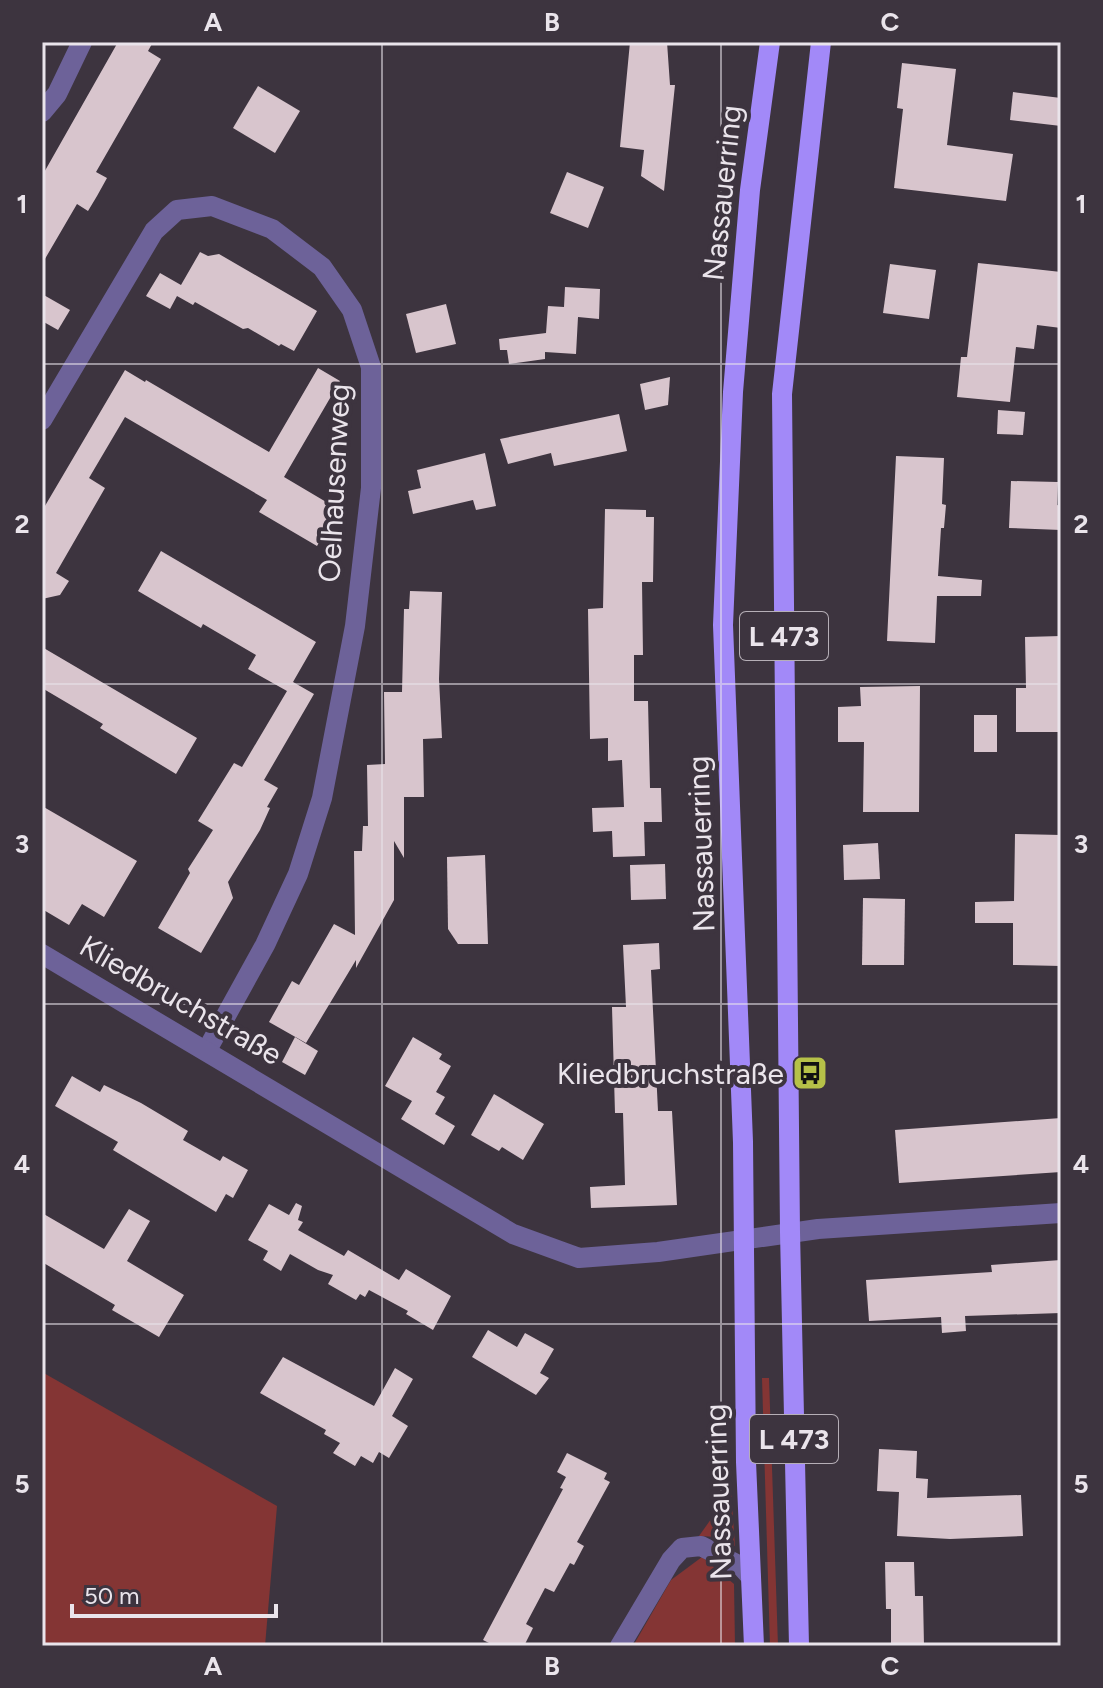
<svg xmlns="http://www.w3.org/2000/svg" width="1103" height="1688" viewBox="0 0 1103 1688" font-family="Figtree,sans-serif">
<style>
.green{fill:#843534}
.building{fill:#d8c5cd}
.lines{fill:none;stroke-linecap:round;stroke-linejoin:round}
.street{stroke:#6d6299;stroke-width:20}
.primary{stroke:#a289f8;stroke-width:20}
.grid{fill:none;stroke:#eae4eb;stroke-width:2;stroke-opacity:0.55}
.labels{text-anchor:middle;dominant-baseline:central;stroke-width:8;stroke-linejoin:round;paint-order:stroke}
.shield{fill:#3d343f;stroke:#b6afb7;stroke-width:2}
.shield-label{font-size:28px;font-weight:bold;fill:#eae4eb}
.street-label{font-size:30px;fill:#eae4eb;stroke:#3d343f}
.poi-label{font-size:30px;fill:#eae4eb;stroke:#3d343f;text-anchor:end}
.neatline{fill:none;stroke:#eae4eb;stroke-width:3}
.grid-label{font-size:26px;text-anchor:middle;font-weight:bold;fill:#eae4eb}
</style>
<rect width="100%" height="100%" fill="#3d343f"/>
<g class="green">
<polygon points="42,1372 277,1506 265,1646 42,1646"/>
<polygon points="762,1378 769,1378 778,1646 770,1646"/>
<polygon points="731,1491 735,1546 718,1537 699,1536"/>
<polygon points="702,1557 734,1584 735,1646 633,1646 671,1580"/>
</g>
<g class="building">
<polygon points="118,42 153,42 148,51 161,59 96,172 107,178 97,196 88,211 77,204 42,264 42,176"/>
<polygon points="630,42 667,42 670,85 675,85 664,191 641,176 644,150 620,147"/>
<polygon points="902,63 956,69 947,145 1013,154 1006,201 894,188 903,109 897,108"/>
<polygon points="258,86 300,111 275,153 233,128"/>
<polygon points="1013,92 1061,98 1061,126 1010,120"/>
<polygon points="567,172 604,187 588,228 550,213"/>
<polygon points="200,252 208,256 219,254 317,311 294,351 281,344 279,346 248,328 243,329 195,302 193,305 177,296 170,309 146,296 160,273 181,285"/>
<polygon points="978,263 1061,272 1061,328 1037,325 1034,349 1016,347 1010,402 957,397 961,357 967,357"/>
<polygon points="890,264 936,270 929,319 883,313"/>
<polygon points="565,287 600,289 599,319 578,317 576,354 545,352 545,359 509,364 507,350 500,350 499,339 546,333 548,306 564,307"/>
<polygon points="42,294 70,310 58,330 42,321"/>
<polygon points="446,304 456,344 416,353 406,314"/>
<polygon points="318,368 340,381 284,477 338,509 317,546 259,512 267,500 125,417 89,478 105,488 56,573 69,581 60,595 42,599 42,511 125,370 145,382 146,380 269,452"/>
<polygon points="670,377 668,405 645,410 640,384"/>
<polygon points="998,410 1025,412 1023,435 997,434"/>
<polygon points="619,414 627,451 554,466 551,453 508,464 500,439"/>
<polygon points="485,453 496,506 476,510 473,500 413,514 408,491 421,488 417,470"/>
<polygon points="896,456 944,458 942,504 946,505 944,528 941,528 938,576 982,580 981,596 937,596 935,643 887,641"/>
<polygon points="1011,481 1058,482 1057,505 1061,506 1061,530 1009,528"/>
<polygon points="605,509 646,510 646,517 654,517 653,582 642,582 643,655 634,655 634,701 648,701 650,788 661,788 662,822 644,822 645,856 613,857 612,831 593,832 592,808 624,807 622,760 608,761 608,738 590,739 588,609 603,608"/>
<polygon points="161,551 316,642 293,682 314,694 264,780 278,788 267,807 270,808 260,830 228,882 233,898 201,953 158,928 190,873 188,869 213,830 198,821 234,763 242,767 287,691 248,669 256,655 203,624 201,628 138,591"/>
<polygon points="410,591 442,592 439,679 442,738 423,739 424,797 404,797 404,858 394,841 394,900 356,968 356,960 306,1043 269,1022 292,981 299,985 334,924 355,935 354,851 362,851 363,826 368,826 367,765 385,764 384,692 402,692 404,609 409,609"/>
<polygon points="1061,636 1061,732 1016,732 1016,688 1026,688 1025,637"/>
<polygon points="42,647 197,738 176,774 100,728 103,724 42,688"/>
<polygon points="920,686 919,812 863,812 864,742 838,742 838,707 861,706 860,687"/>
<rect x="974" y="715" width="23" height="37"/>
<polygon points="42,806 137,861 104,917 82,904 69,925 42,909"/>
<polygon points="1015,834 1061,835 1061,966 1013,965 1013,923 975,923 975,902 1014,901"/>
<polygon points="878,843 880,879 844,880 843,845"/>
<polygon points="485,855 488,944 458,944 448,929 447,857"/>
<polygon points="665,864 666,899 631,900 630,865"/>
<polygon points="863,898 905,899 904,965 862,965"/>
<polygon points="659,943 660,969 651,970 658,1111 672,1111 677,1205 591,1208 590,1187 625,1185 623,1113 615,1113 612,1007 626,1007 623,945"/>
<polygon points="295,1037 318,1051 305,1075 282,1062"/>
<polygon points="413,1037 442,1054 439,1059 451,1066 436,1092 445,1097 435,1114 455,1126 444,1145 401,1119 412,1101 385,1086"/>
<polygon points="72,1076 100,1092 104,1085 141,1103 188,1131 183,1140 220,1161 223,1156 248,1170 233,1198 226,1194 216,1212 113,1150 118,1142 55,1106"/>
<polygon points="494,1094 544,1124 523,1160 502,1147 499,1151 471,1135"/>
<polygon points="1061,1118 1061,1172 899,1183 895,1130"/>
<polygon points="296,1203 302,1206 298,1220 303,1222 298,1230 344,1256 348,1250 399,1280 406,1269 451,1296 433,1330 406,1314 408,1311 369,1290 365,1297 360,1294 356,1300 328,1284 333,1275 318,1270 290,1254 281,1271 263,1260 268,1251 248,1240 269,1204 289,1215"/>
<polygon points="129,1209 150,1221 127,1261 184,1295 159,1337 112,1310 115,1305 42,1262 42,1213 104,1249"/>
<polygon points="1061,1260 1061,1313 965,1316 966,1331 942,1333 941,1317 869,1321 866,1280 992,1272 991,1265"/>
<polygon points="488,1330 517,1347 525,1333 554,1349 540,1373 549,1378 536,1395 472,1357"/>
<polygon points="283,1357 374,1406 395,1368 413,1379 392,1416 408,1426 389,1458 379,1452 373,1463 361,1456 355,1466 333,1453 340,1443 324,1434 326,1430 260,1393"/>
<polygon points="879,1449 917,1451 916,1478 928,1479 927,1498 1021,1495 1023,1536 950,1539 897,1536 899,1492 877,1491"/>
<polygon points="567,1453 607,1473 604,1479 610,1482 577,1542 584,1546 574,1565 570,1563 554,1592 545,1588 526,1624 533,1628 524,1646 495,1646 483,1640 563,1489 560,1488 566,1477 557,1472"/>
<polygon points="885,1562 914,1562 915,1596 923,1596 924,1646 891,1646 891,1609 886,1609"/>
</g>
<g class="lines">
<g class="street">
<polyline points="42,112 57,94 82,42"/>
<polyline points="42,420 154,231 177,210 212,206 272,229 322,267 352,310 371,367 371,488 355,626 322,798 298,874 265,945 207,1050"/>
<polyline points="42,954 513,1234 579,1258 658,1252 818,1229 1061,1213"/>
<polyline points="620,1646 671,1560 682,1548 701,1546 742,1567 751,1577"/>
</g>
<g class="primary">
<polyline points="754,1646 746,1462 743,1142 723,625 733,392 750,190 770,42"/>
<polyline points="799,1646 790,1232 782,394 821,42"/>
</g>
</g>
<path class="grid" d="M382 42V1646M721 42V1646M42 364H1061M42 684H1061M42 1004H1061M42 1324H1061"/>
<defs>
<symbol id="bus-square" viewBox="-11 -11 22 22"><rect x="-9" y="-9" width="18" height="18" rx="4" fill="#b6c148" stroke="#3d343f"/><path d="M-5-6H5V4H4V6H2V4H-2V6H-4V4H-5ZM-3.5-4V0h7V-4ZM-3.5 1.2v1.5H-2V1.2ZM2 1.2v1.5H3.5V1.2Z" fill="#111"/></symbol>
</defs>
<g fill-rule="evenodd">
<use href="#bus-square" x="790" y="1053" width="40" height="40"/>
</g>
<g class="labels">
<g class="shield">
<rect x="740" y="612" width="88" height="48" rx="6"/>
<rect x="750" y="1415" width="88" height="48" rx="6"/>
</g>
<g class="shield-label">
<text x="784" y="636">L 473</text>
<text x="794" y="1439">L 473</text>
</g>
<g class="street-label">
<text transform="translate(722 193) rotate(-84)">Nassauerring</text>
<text transform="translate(334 483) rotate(-87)">Oelhausenweg</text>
<text transform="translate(701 844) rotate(-92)">Nassauerring</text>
<text transform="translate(181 1000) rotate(30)">Kliedbruchstraße</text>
<text transform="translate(718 1492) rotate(-92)">Nassauerring</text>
</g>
<g class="poi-label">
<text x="784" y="1073">Kliedbruchstraße</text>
</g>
</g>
<rect width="1103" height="1688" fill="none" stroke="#3d343f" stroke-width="88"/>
<path d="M72 1604v12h204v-12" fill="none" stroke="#eae4eb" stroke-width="4"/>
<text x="84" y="1604" font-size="24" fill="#eae4eb" stroke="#3d343f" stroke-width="6" paint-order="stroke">50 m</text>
<rect x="44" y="44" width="1015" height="1600" class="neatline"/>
<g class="grid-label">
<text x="213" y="31">A</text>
<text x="552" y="31">B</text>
<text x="890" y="31">C</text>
<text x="22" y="213">1</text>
<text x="1081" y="213">1</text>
<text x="22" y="533">2</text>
<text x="1081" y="533">2</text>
<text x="22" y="853">3</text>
<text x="1081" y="853">3</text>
<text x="22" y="1173">4</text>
<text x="1081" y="1173">4</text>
<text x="22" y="1493">5</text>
<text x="1081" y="1493">5</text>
<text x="213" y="1675">A</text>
<text x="552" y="1675">B</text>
<text x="890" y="1675">C</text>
</g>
</svg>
